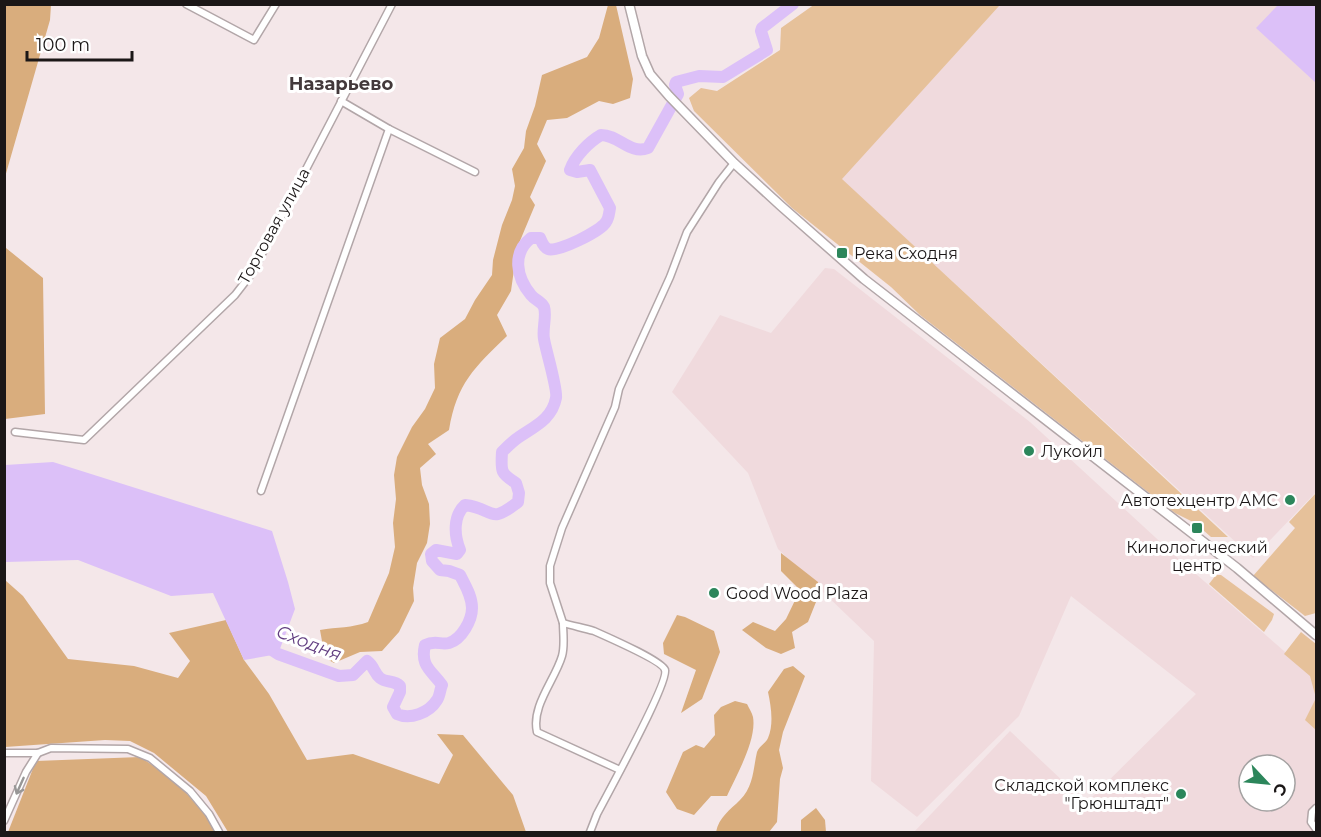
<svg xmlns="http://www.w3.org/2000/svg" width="1321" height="837" viewBox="0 0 1321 837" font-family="Montserrat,sans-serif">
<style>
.built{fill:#f0dadd;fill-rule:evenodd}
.green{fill:#e6c19a}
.forest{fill:#d9ad7d}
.water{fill:#dcc0f8}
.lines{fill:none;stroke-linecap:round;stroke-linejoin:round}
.river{stroke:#dcc0f8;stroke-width:12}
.street-casing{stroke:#b2a6a8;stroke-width:9}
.secondary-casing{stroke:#b2a6a8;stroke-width:11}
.street{stroke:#fff;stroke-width:6}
.secondary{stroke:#fff;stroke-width:8}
.oneway{stroke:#989797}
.poi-dot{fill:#2c865b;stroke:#fff;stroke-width:2}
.labels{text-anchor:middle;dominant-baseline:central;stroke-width:6;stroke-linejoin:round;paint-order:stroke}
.street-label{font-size:16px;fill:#1b1717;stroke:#fff}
.poi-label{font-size:16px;fill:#1b1717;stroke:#fff;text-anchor:start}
.neighbourhood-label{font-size:18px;font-weight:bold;fill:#43393b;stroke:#fff}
.water-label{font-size:18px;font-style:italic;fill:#623e81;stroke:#fff}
</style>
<rect width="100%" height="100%" fill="#f4e7e9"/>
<g class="built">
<polygon points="1000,5 1316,5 1316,492 1253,558 841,179"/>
<path d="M825 268 834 269 1030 422 1181 561 1316 679V832H914L1010 731 1086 803 1196 694 1071 596 1019 716 917 817 871 781 874 641 778 549 748 473 672 392 720 315 771 333ZM1249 765H1285V801H1249Z"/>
</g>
<g class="green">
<polygon points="815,4 1000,5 842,179 1228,537 1211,537 1195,523 1175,513 920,315 891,287 792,208 694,111 689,98 701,88 717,91 780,50 781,28"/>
<polygon points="1316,493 1316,613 1305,616 1253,576 1295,528 1289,522"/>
<polygon points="1216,575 1221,575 1274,614 1272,620 1264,632 1209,584"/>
<polygon points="1301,632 1316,644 1316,730 1305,720 1316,698 1310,676 1284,654"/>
</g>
<g class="forest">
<polygon points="4,5 51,5 50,20 5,177 6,248 43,278 45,414 5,419"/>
<path d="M608 5H616L633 79 630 98 613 104 599 101 567 118 547 120 537 144 546 161 530 197 535 205 517 248 511 291 497 315 507 336C474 368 457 383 449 430L428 444 436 454 420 468 422 485 429 504 430 524 427 543 417 563 413 588 414 601 399 632 382 651 360 652 334 663 325 658 320 630C337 627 352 628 368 622L389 573 395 547 393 523 396 499 394 475 397 457 412 427 425 409 435 388 434 364 440 338 465 319 475 300 492 275 493 260 502 225 512 200 515 186 512 169 524 148 526 131 535 106 542 75 587 57 599 38Z"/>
<polygon points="781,553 818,582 818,597 808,622 792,632 795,648 781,654 766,648 742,630 753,622 775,631 786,619 800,590 781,571"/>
<polygon points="5,580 23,596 68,659 134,666 178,678 190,661 169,633 226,620 244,660 269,694 307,760 353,754 439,784 453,755 437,734 463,735 513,795 526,832 228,832 206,796 154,753 130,741 105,740 5,747"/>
<polygon points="677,615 685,617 714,631 720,652 702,699 681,713 696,670 664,654 663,643"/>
<path d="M793 666 805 676 783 732 779 750 783 768 780 779 777 822 769 832H716C719 817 730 810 740 800 754 786 753 769 757 752 759 746 766 743 768 738 774 724 771 706 768 692L784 669Z"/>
<path d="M735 701 747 704C749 708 752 713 753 717 757 740 736 776 727 796H711L694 815 677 809 666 792 683 752 696 745 704 748 715 735 714 715 721 707Z"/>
<polygon points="140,757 175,780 213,824 216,832 8,832 36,761"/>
<polygon points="816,808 825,820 826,832 801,832 801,820"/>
</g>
<g class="water">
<polygon points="1278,5 1316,5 1316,83 1256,28"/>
<polygon points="53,462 272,531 288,582 295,609 278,654 244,660 213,593 171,596 78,560 6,562 4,560 5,465"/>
</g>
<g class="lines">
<path class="river" d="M266 646 278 654 339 676 353 675 367 661C374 666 374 673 380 678 386 683 394 680 400 686V692L393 707 397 714C410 720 429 713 437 700 440 696 440 689 442 685 431 670 420 666 425 645 435 640 441 645 449 643 462 639 472 620 472 608 472 596 465 585 460 575L449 571 440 570 432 561 431 554 436 550 457 554 460 550C454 535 453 516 465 505 494 508 488 526 518 502L519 493 516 483C500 473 501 471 502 452 507 447 513 441 519 437 535 426 552 419 556 398 558 390 546 351 544 339 542 329 547 316 544 307 541 301 535 300 531 295 516 277 512 253 531 238H540C542 242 543 247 548 249 557 253 601 231 606 222 609 218 609 213 610 208L590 170 577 172 570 170C575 156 589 142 601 135 619 135 630 155 648 148L678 94 675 85 676 82 699 76 723 77 767 50 761 31 762 28 793 4"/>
<defs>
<g id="street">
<polyline points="186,4 254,40 276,4"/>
<polyline points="341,101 389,129 475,172"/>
<polyline points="15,432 84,440 235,295 252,273 392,4"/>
<polyline points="261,491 389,129"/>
<path d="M563 623C563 633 565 646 562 656 555 680 531 706 537 732L620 770"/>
<polyline points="4,753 38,753 51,748 128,749 150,758 190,791 209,814 219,832"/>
<polyline points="1316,808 1312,812 1311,822 1316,829"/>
<polyline points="4,821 26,772 38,753"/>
<path d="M590 832 597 814C607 795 669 682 665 670 663 661 605 636 594 631 584 628 573 626 563 623L550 583V566L562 528 615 407 619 389 670 277 687 232 719 182 734 163"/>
</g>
<polyline id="secondary" points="629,4 642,56 650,74 669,96 734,163 781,206 864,279 1237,568 1316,635"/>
</defs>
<use href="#street" class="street-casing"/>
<use href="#secondary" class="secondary-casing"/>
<use href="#street" class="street"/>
<use href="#secondary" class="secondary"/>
</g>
<defs><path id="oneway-shaft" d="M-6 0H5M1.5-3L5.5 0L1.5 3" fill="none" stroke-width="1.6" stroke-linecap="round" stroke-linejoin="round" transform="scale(1.5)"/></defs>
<use class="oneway" href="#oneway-shaft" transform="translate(20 786) rotate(114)"/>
<g class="poi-dot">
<rect x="836" y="247" width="12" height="12" rx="3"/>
<circle cx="1029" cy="451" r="6"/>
<circle cx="1290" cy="500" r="6"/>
<rect x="1191" y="522" width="12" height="12" rx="3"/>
<circle cx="714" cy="593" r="6"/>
<circle cx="1181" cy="794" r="6"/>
</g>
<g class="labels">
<g class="street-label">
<text transform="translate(274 226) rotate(-61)">Торговая улица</text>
</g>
<g class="poi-label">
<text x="854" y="253">Река Сходня</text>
<text x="1041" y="451">Лукойл</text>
<text x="1278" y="500" text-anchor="end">Автотехцентр АМС</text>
<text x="1197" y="547" text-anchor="middle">Кинологический<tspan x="1197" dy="18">центр</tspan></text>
<text x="726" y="593">Good Wood Plaza</text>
<text x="1169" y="785" text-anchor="end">Складской комплекс<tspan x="1169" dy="18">"Грюнштадт"</tspan></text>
</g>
<g class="neighbourhood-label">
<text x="341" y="84">Назарьево</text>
</g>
<g class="water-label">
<text transform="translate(309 643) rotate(21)">Сходня</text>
</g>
</g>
<rect width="1321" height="837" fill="none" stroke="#1b1717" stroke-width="12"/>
<g transform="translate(1267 783) rotate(116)"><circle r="28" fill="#ffffff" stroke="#a4a2a2" stroke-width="1.5"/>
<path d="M0-4.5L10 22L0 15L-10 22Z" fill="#2c865b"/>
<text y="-9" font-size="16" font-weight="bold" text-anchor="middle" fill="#1b1717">С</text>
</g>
<path d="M27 51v9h105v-9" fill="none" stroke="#1b1717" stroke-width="3"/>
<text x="36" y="51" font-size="18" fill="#1b1717" stroke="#ffffff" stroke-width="4.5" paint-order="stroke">100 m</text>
</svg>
